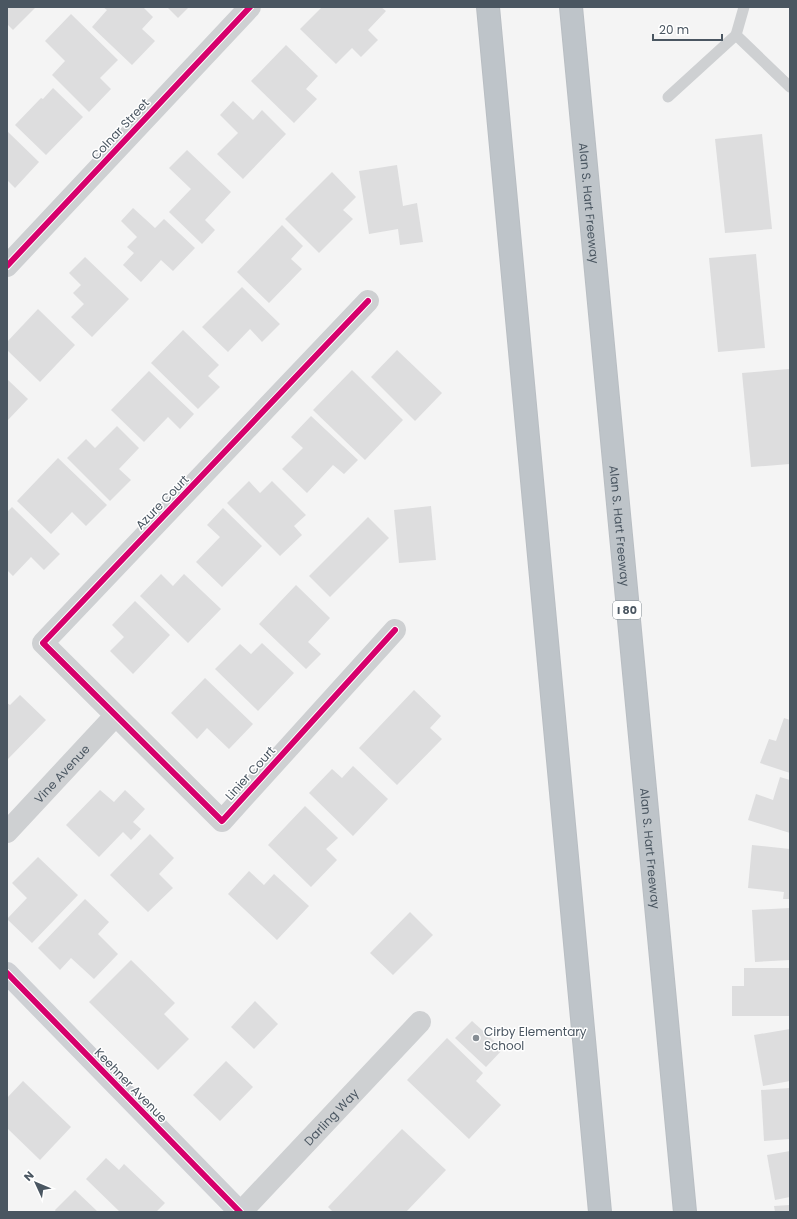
<svg xmlns="http://www.w3.org/2000/svg" width="797" height="1219" viewBox="0 0 797 1219" font-family="Poppins,sans-serif">
<style>
.building{fill:#ddddde}
.lines{fill:none;stroke-linecap:round;stroke-linejoin:round}
.highway-casing{stroke:#b9bec3;stroke-width:24}
.lane{stroke:#ced0d2;stroke-width:11}
.street{stroke:#ced0d2;stroke-width:22}
.secondary{stroke:#ced0d4;stroke-width:22}
.highway{stroke:#bec4c9;stroke-width:22}
.cycleway-casing{stroke:#fff;stroke-width:8}
.cycleway{stroke:#d6006c;stroke-width:6}
.poi-dot{fill:#868d94;stroke:#fff;stroke-width:1.5}
.labels{text-anchor:middle;dominant-baseline:central;stroke-width:3;stroke-linejoin:round;paint-order:stroke}
.shield{fill:#fff;stroke:#808990;stroke-width:1}
.shield-label{font-size:11px;font-weight:bold;fill:#4a5661}
.street-label{font-size:12px;fill:#4a5661;stroke:#fff}
.poi-label{font-size:12px;fill:#4a5661;stroke:#fff;text-anchor:start}
</style>
<rect width="100%" height="100%" fill="#f4f4f4"/>
<g class="building">
<polygon points="7,7 36,7 13,30 7,24"/>
<polygon points="103,7 143,7 153,17 142,29 155,41 132,65 92,27 107,10"/>
<polygon points="167,7 189,7 178,18"/>
<polygon points="322,7 381,7 386,11 368,30 378,40 361,57 352,48 336,64 300,29"/>
<polygon points="71,14 118,60 100,78 111,89 89,112 52,75 65,61 45,41"/>
<polygon points="286,45 318,76 306,89 317,99 294,123 251,81"/>
<polygon points="53,88 83,117 46,155 15,125 41,98 43,99"/>
<polygon points="233,101 253,120 262,110 286,134 243,179 217,154 238,133 220,115"/>
<polygon points="7,131 39,162 15,188 7,180"/>
<polygon points="762,134 772,229 725,233 715,139"/>
<polygon points="187,150 231,192 205,220 215,230 202,244 169,212 191,189 169,168"/>
<polygon points="397,165 403,206 417,203 423,242 400,245 398,229 369,234 359,171"/>
<polygon points="332,172 356,197 343,210 353,219 319,253 285,219"/>
<polygon points="133,208 155,228 164,219 195,248 173,271 161,260 141,282 123,265 134,253 127,247 137,237 121,221"/>
<polygon points="282,225 303,246 291,259 302,269 269,303 237,272"/>
<polygon points="756,254 765,348 718,352 709,258"/>
<polygon points="85,257 129,299 92,337 71,317 84,304 73,293 81,285 69,273"/>
<polygon points="242,287 280,324 262,342 250,329 228,352 202,327"/>
<polygon points="38,309 75,345 40,382 7,350 7,342"/>
<polygon points="183,330 219,365 208,376 220,387 198,409 151,363"/>
<polygon points="397,350 442,393 415,421 371,377"/>
<polygon points="789,369 790,464 751,467 742,373"/>
<polygon points="352,370 403,420 365,460 313,410"/>
<polygon points="149,371 194,414 180,429 168,417 144,442 111,410"/>
<polygon points="7,379 28,399 7,421"/>
<polygon points="311,416 358,460 344,474 333,465 307,493 282,469 303,448 291,437"/>
<polygon points="117,426 139,448 119,469 131,480 110,501 67,458 86,439 95,448"/>
<polygon points="58,458 107,505 86,526 72,512 51,534 17,501"/>
<polygon points="249,481 260,493 272,481 306,515 294,526 302,535 280,556 227,503"/>
<polygon points="431,506 436,560 399,563 394,510"/>
<polygon points="12,507 60,554 44,570 31,557 13,576 7,570 7,512"/>
<polygon points="223,508 262,546 222,587 196,562 220,537 207,525"/>
<polygon points="368,517 389,538 330,597 309,576"/>
<polygon points="161,574 173,586 184,574 221,609 188,643 140,596"/>
<polygon points="296,585 330,618 308,642 321,654 306,669 259,624"/>
<polygon points="135,601 170,635 133,674 110,651 124,637 112,625"/>
<polygon points="262,643 294,673 258,711 215,669 240,644 251,654"/>
<polygon points="205,678 253,724 229,749 207,728 197,739 171,713"/>
<polygon points="414,690 441,716 430,728 442,739 397,785 359,748"/>
<polygon points="20,695 46,720 7,760 7,703 10,705"/>
<polygon points="784,718 790,720 790,773 760,763 769,739 776,741"/>
<polygon points="353,766 388,799 353,836 309,793 332,769 342,778"/>
<polygon points="780,777 790,780 790,833 748,820 756,794 773,800"/>
<polygon points="100,790 114,802 125,790 145,809 133,822 141,829 131,840 123,832 99,857 66,825"/>
<polygon points="305,806 338,838 326,849 337,860 311,887 268,845"/>
<polygon points="150,834 174,858 159,874 173,888 148,912 110,875"/>
<polygon points="752,845 790,849 790,899 783,899 784,892 748,888"/>
<polygon points="38,857 78,895 32,943 7,919 27,898 12,883"/>
<polygon points="249,871 264,885 274,874 309,906 277,940 228,894"/>
<polygon points="85,899 109,922 98,934 118,954 94,979 71,958 60,970 38,948"/>
<polygon points="790,908 790,960 755,962 752,910"/>
<polygon points="410,912 433,935 393,975 370,953"/>
<polygon points="131,960 175,1003 164,1014 189,1039 158,1070 89,1002"/>
<polygon points="744,968 790,968 790,1016 732,1016 732,986 744,986"/>
<polygon points="255,1001 278,1024 254,1049 231,1027"/>
<polygon points="472,1021 503,1049 486,1067 455,1038"/>
<polygon points="790,1029 790,1081 763,1086 754,1035"/>
<polygon points="447,1038 483,1073 476,1081 501,1105 469,1139 407,1080"/>
<polygon points="226,1061 253,1087 220,1121 193,1095"/>
<polygon points="23,1081 71,1127 40,1160 7,1128 7,1098"/>
<polygon points="790,1088 790,1139 764,1141 761,1090"/>
<polygon points="402,1129 446,1170 406,1212 333,1212 328,1207"/>
<polygon points="790,1151 790,1197 775,1200 767,1155"/>
<polygon points="106,1158 119,1170 124,1164 165,1203 156,1212 120,1212 86,1179"/>
<polygon points="75,1190 98,1212 56,1212 55,1210"/>
<polygon points="790,1205 790,1212 775,1212 774,1206"/>
</g>
<g class="lines">
<defs>
<g id="highway">
<polyline points="488,7 600,1212"/>
<path id="s3" d="M571 7 685 1212"/>
</g>
</defs>
<use href="#highway" class="highway-casing"/>
<g class="lane">
<polyline points="736,35 744,7"/>
<polyline points="668,97 736,35 790,87"/>
</g>
<g class="street">
<polyline points="7,266 250,7"/>
<polyline points="368,301 43,643 222,821 395,630"/>
<path id="s1" d="M7 832 115 716"/>
<path id="s2" d="M241 1212 420 1022"/>
</g>
<polyline class="secondary" points="7,973 240,1212"/>
<use href="#highway" class="highway"/>
<defs>
<g id="cycleway">
<polyline points="7,266 250,7"/>
<polyline points="368,301 43,643 222,821 395,630"/>
<polyline points="7,973 240,1212"/>
</g>
</defs>
<use href="#cycleway" class="cycleway-casing"/>
<use href="#cycleway" class="cycleway"/>
</g>
<circle class="poi-dot" cx="476" cy="1038" r="4"/>
<g class="labels">
<rect class="shield" x="613" y="601" width="28" height="18" rx="3"/>
<g class="shield-label">
<text x="627" y="610">I 80</text>
</g>
<g class="street-label">
<text transform="translate(120 129) rotate(-47)">Colnar Street</text>
<text stroke="none"><textPath href="#s3" startOffset="197">Alan S. Hart Freeway</textPath></text>
<text transform="translate(162 502) rotate(-46)">Azure Court</text>
<text stroke="none"><textPath href="#s3" startOffset="521">Alan S. Hart Freeway</textPath></text>
<text transform="translate(250 773) rotate(-48)">Linier Court</text>
<text stroke="none"><textPath href="#s1" startOffset="80">Vine Avenue</textPath></text>
<text stroke="none"><textPath href="#s3" startOffset="845">Alan S. Hart Freeway</textPath></text>
<text transform="translate(131 1085) rotate(46)">Keehner Avenue</text>
<text stroke="none"><textPath href="#s2" startOffset="131">Darling Way</textPath></text>
</g>
<g class="poi-label">
<text x="484" y="1031">Cirby Elementary<tspan x="484" dy="14">School</tspan></text>
</g>
</g>
<rect width="797" height="1219" fill="none" stroke="#4a5661" stroke-width="16"/>
<g transform="translate(36 1183) rotate(314)" stroke="#ffffff" stroke-width="3" paint-order="stroke">
<path d="M0-3L7 15L0 10L-7 15Z" fill="#4a5661"/>
<text y="-6" font-size="11" font-weight="bold" text-anchor="middle" fill="#4a5661">N</text>
</g>
<path d="M653 34v6h69v-6" fill="none" stroke="#4a5661" stroke-width="2"/>
<text x="659" y="34" font-size="12" fill="#4a5661" stroke="#ffffff" stroke-width="3" paint-order="stroke">20 m</text>
</svg>
